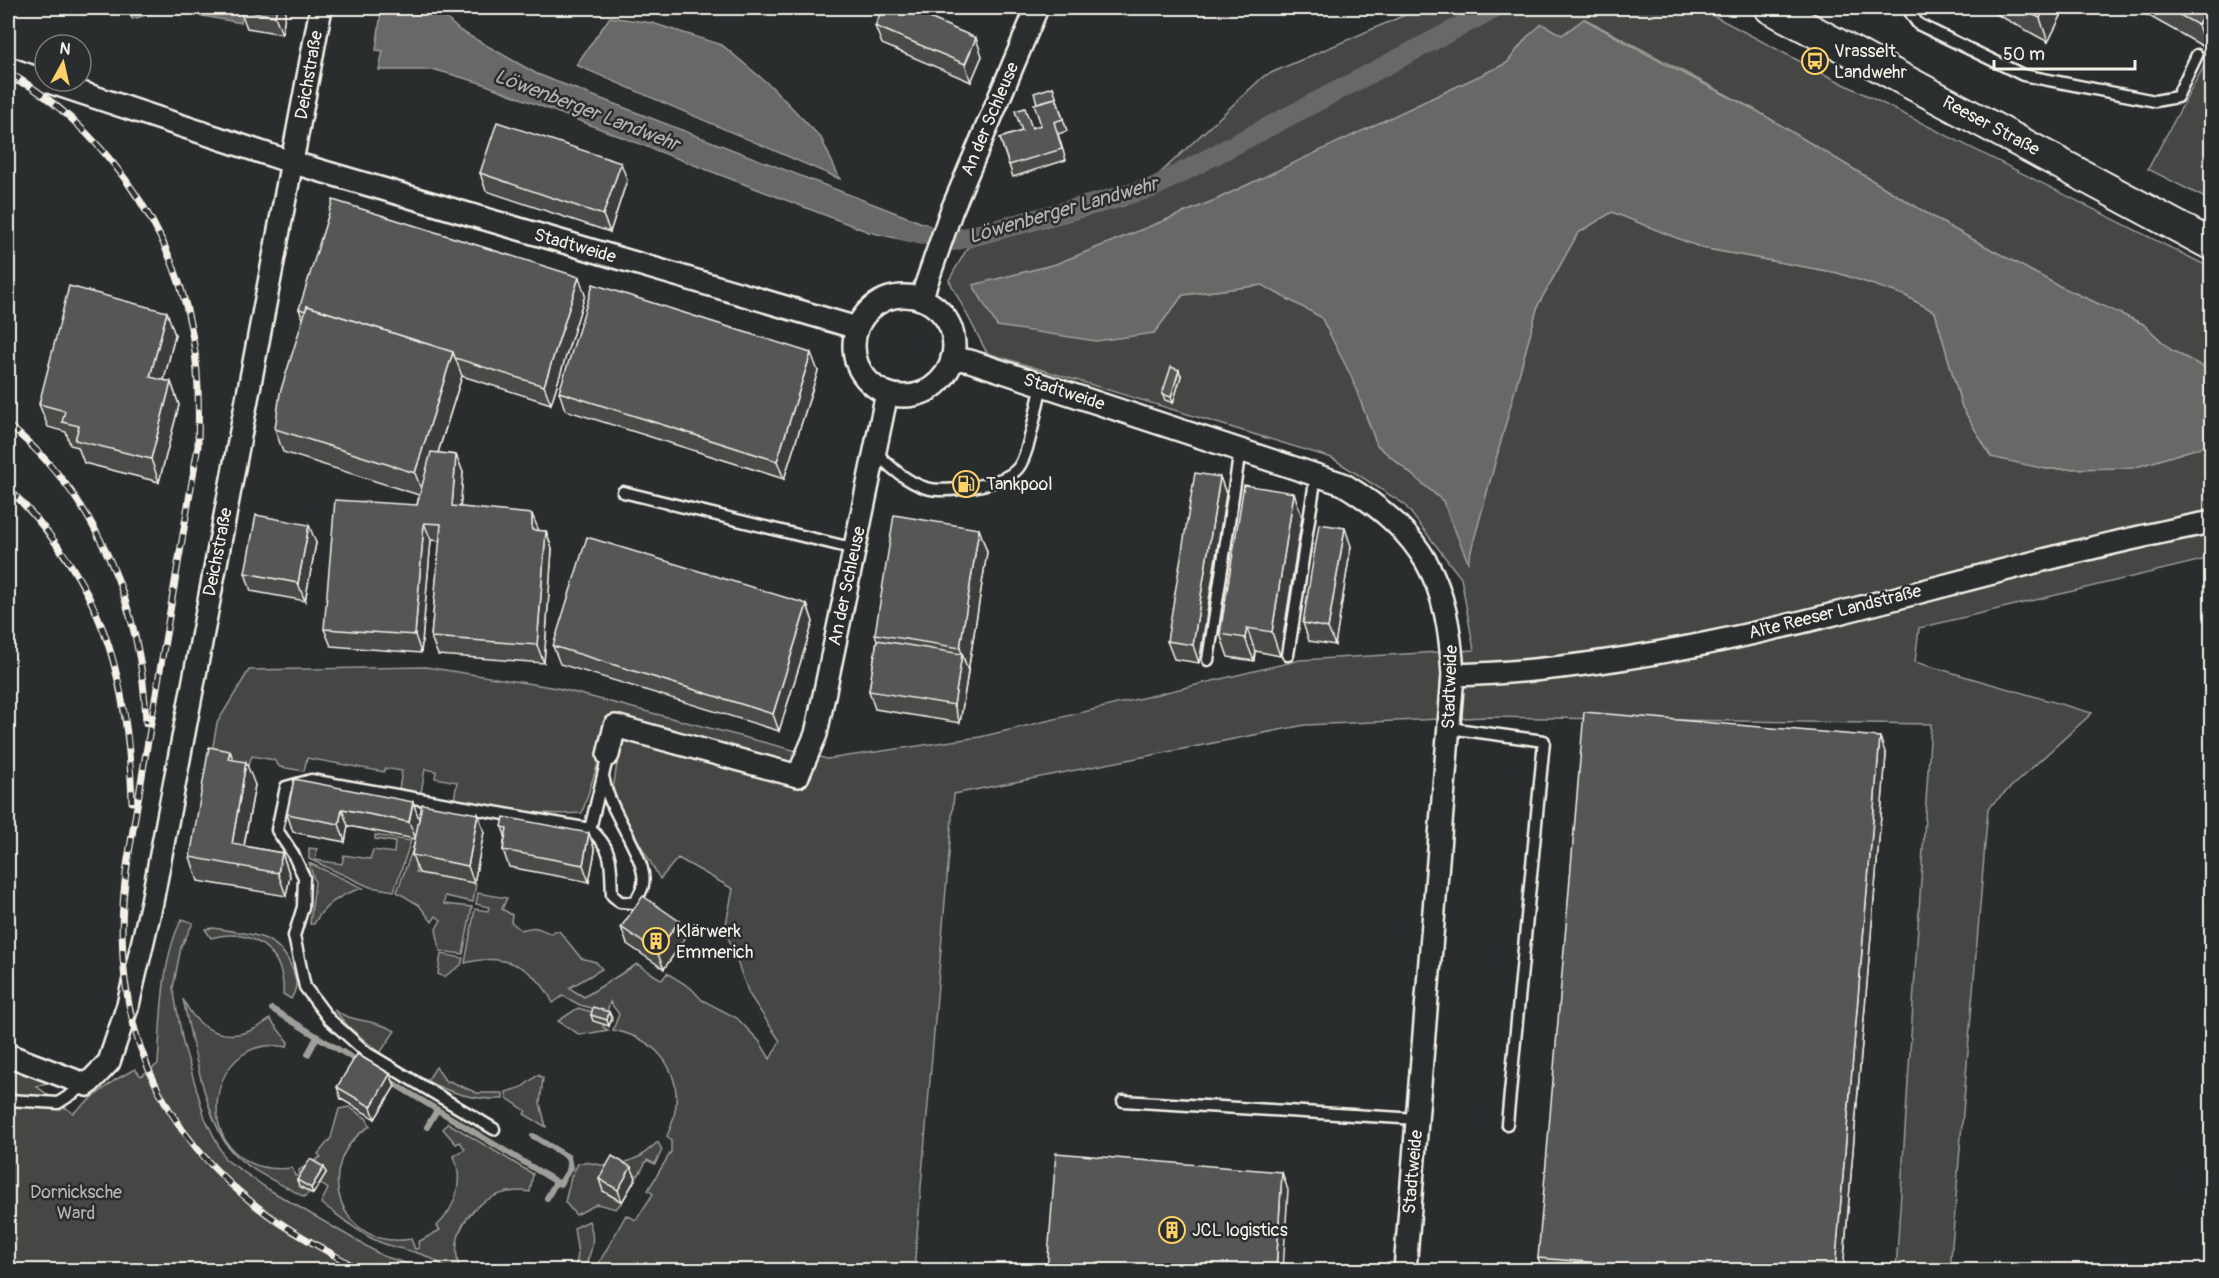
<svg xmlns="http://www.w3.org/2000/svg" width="2219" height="1278" viewBox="0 0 2219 1278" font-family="Pangolin,sans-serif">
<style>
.green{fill:#444645;stroke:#9c9c96;stroke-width:1.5}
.water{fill:#676866;stroke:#9f9f9a;stroke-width:1.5}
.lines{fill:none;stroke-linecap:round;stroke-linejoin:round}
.stream{stroke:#9f9f9a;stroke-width:6}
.canal{stroke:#676866;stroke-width:20}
.lane-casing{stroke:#f4f1e8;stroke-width:15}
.street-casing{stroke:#f4f1e8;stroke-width:26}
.secondary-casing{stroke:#f4f1e8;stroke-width:34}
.lane{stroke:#2a2d2e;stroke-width:10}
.street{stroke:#2a2d2e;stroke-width:21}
.secondary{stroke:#2a2d2e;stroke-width:30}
.rail-casing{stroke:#f4f1e8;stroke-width:7}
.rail{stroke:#2a2d2e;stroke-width:4.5;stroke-dasharray:14;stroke-linecap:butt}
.wall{fill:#494b4a;stroke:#f4f1e8;stroke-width:1.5}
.shaded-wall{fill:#3c3d3c;stroke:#f4f1e8;stroke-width:1.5}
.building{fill:#555756;stroke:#f4f1e8;stroke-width:1.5}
.labels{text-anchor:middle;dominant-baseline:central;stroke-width:5;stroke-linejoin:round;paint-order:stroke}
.poi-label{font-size:18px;fill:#f4f1e8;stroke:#2a2d2e;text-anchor:start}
.street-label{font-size:18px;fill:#f4f1e8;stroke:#2a2d2e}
.park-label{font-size:18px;fill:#b6b5af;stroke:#2a2d2e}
.water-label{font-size:20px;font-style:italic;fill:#b5b3ae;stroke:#2a2d2e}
</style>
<rect width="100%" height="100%" fill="#2a2d2e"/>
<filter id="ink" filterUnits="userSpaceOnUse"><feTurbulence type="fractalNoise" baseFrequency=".0167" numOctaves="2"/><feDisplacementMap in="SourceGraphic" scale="12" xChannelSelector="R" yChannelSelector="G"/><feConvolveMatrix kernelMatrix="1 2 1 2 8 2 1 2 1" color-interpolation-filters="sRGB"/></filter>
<g filter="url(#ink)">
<g class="green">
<path d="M1421 8H1699L1814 69 2211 268V371L2171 350 2143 324 2057 285 1948 226 1757 111 1585 19 1562 35 1527 37 1507 63 1213 201 1056 264 974 285 1154 333 1183 295 1262 285 1321 317 1351 375 1377 445 1443 501 1468 561 1538 305 1578 233 1612 212 1702 248 1838 273 1904 295 1935 312 1962 407 2046 469 2133 468 2211 444V558L1919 628 1915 662 2092 713 1988 808 1950 1270H1896L1931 724 1486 717 1305 725 954 794 914 1270H595L626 1215 636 1220 653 1194 648 1190 671 1152V1141L667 1136C690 1086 668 1041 613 1030L619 1014 610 1002 607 1012 580 1005 563 996 553 1003C536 967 503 952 465 963L475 909 488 911 489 907 476 904 478 893 507 898 502 909 512 915 511 922 521 930C539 925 535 928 552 934L553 931H559L581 958 596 962 602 969 569 988 584 997 637 964 662 980 667 973 691 988 702 1000 737 1018 760 1042 770 1059 780 1041 749 994 725 929 733 889 678 858 660 879 627 821 613 790 618 757 601 754 582 813C539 816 497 808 454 800L457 782 435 778 436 771 425 769 421 793 399 789 402 771 385 768 384 772 307 758 304 771 280 767 274 760 252 756 245 773 209 769 217 723 249 670 426 667 557 688 827 759 980 737 1300 660 1474 650 1461 578 1404 504 1332 458 987 353 949 280 968 247 1126 205 1264 76Z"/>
<polygon points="2211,53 2211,201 2148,169"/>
<polygon points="375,835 411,841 394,891 370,887 309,859 309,848 317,849 315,860 342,864 344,855 370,859 373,850 394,853 395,842 375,839"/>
<polygon points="414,845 416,872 476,883 473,902 445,896 444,904 472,907 463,954 440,951 436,929 441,920 436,916 432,922 419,905 397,892"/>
<path d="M309 863 363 888C341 894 324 904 314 924H310L315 882Z"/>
<path d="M182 919 193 923 181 947 173 988 183 1043 205 1118 225 1159 268 1189 383 1256 428 1270H8V1067L51 1082 36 1086 73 1113 115 1080 135 1069 141 1076 158 1064C161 1020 161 958 182 919Z"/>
<path d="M213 928C247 934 278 932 292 968 297 981 298 987 291 999L283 994C286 951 251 926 211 938L205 929Z"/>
<polygon points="441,954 463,958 461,965 444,977 438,974"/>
<path d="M183 999C201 1038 237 1045 270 1019L288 1042 287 1047C200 1029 186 1180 292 1168L295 1176 300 1175 299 1170 321 1157 318 1154 331 1138 339 1109 349 1107 366 1118 370 1126C309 1164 340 1252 411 1239L415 1249 419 1248 418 1242 440 1230 437 1226C456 1207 464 1182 454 1156L465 1149 460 1142 456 1144 443 1129 448 1123 533 1174 530 1192C486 1184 444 1226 460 1270H447C427 1249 399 1252 375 1240 356 1231 338 1215 321 1203L328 1189 320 1183 304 1197C282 1184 251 1172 233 1153 206 1124 192 1039 183 999Z"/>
<polygon points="578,1008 595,1013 604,1024 603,1027 608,1030 580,1035 558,1021"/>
<path d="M334 1010C353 1023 376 1019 395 1031L380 1053 349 1027Z"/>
<path d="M436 1067 447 1083 449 1081 477 1093H503V1099C476 1100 452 1094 427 1081Z"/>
<polygon points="538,1075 543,1078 540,1103 546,1127 524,1114 526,1111 507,1098 506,1092 522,1087"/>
<polygon points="658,1142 662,1150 655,1164 647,1160 638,1176 622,1167 624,1163 641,1156"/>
<polygon points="585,1162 617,1168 603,1191 622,1202 616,1209 597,1204 576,1215 565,1202 571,1177 578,1164"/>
<path d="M589 1221C596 1240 592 1252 583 1270H575L578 1254 574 1228Z"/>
</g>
<g class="water">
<polygon points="128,8 244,8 241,23 175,11 161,11 132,19"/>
<polygon points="389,8 436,9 459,30 537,74 930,226 922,244 869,232 481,83 436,70 379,70 383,51 376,50 381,12 388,13"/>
<polygon points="610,17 652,23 722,45 773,88 821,138 840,179 576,65"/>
<polygon points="1584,19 1665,64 1757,111 1948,226 2057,285 2143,324 2171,350 2211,371 2211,444 2133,468 2046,469 1991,457 1962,407 1935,312 1904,295 1838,273 1702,248 1612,212 1578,233 1538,305 1468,562 1443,501 1377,445 1351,376 1321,317 1262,285 1183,295 1154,333 1096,341 997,326 973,285 1056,264 1213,201 1507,63 1527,37 1542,24 1562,35"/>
</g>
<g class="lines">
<g class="stream">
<polyline points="272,1009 359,1062"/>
<polyline points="308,1054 317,1037"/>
<polyline points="388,1080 560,1184 570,1168 568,1157 533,1136"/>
<polyline points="427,1127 437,1110"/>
<polyline points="547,1198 556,1182"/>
</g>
<polyline class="canal" points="900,229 953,241 1152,188 1495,8"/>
<defs>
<g id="lane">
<polyline points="1910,8 1911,14 1918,24 2023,75 2155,101 2177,97 2197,55"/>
<path d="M875 451C888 466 907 482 926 488 947 494 1004 485 1018 468 1029 456 1037 403 1042 385"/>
<polyline points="623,492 855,549"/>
<polyline points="1288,655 1316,475"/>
<polyline points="1208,660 1240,450"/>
<polyline points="1449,728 1544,741 1507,1124"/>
<path d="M590 829C615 851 610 864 612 895L620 902 635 903C637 897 642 891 643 885 649 860 608 810 604 780"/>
<polyline points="8,1100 58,1103 86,1085"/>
<polyline points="1123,1101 1417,1119"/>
<polyline points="494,1129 367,1053 329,1019 305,987 294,936 303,907 304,877 293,854 277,830 286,787 311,780 590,829 608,755"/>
</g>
<g id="street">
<polyline points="8,68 45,81"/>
<polyline points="46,81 294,163 857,328"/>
<circle cx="904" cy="346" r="50"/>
<polyline points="921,299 951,212 1037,8"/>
<path d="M952 358 970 361 1343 484C1425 534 1448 581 1453 675L1405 1270"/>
<path d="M1453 675C1712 668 1959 570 2212 522"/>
<polyline points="608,755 615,726 798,776 816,734 887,393"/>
<polyline points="8,1055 87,1085 109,1062 128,1005 152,902 321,8"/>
</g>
<polyline id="secondary" points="1770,8 2212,245"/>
</defs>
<use href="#lane" class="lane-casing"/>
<use href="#street" class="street-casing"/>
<use href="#secondary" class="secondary-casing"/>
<use href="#lane" class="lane"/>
<use href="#street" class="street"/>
<use href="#secondary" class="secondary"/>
<defs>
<g id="rail">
<path d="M8 72C100 126 171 223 191 328 199 367 199 406 198 446L128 859C107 993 141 1112 249 1200 282 1228 323 1248 360 1270"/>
<path d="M8 425C97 495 143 612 146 723"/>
<path d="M8 488C102 581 128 673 132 802"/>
</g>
</defs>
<use href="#rail" class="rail-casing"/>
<use href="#rail" class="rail"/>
</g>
<g class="wall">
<polygon points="286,8 282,34 247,28 240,10"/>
<polygon points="1985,8 2065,8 2048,42"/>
<polygon points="2139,8 2211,8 2206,48 2140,11"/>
<polygon points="875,26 982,56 971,82 882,44"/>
<polygon points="1053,87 1067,131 1058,134 1066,160 1013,177 1000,138 1041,125 1037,103"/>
<polygon points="480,173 627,180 610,232 486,191"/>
<polygon points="585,295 551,404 462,376 438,453 456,455 463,472 460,507 539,531 546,531 552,549 544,663 438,655 431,637 440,541 431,540 421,653 331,646 324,629 417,505 419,495 283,452 275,429 303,320 299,309"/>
<polygon points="175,335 164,380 171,382 179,405 159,482 84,463 78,447 70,445 66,432 48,427 39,404"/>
<polygon points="818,371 784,479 565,410 559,392"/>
<polygon points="1181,376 1173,403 1165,400 1162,394"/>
<polygon points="1220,477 1226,494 1199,663 1174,659 1167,641"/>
<polygon points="1302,517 1280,656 1255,651 1254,661 1228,657 1220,634"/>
<polygon points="979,529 987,552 960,723 875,709 869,691 877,640 875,634"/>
<polygon points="316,543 305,601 251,591 245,573"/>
<polygon points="1351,546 1335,645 1309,641 1303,623"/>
<polygon points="807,604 813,622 779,731 560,664 553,646"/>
<polygon points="230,751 233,760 255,785 244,846 282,853 290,876 286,896 198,881 190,857"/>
<polygon points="1886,755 1843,1270 1543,1270 1538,1258"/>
<polygon points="294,779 419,818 478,814 484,832 474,883 419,873 412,855 415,839 348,826 345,842 293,832 287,814"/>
<polygon points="502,827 589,833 595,851 589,882 509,867 503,850 505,835"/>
<polygon points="679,921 685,938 664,969 627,944 621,927"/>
<polygon points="609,1012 612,1018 609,1026 593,1021 591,1015"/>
<polygon points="390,1074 395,1086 375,1119 341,1099 337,1087"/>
<polygon points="326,1173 313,1194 299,1186 297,1180"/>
<polygon points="636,1178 622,1202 603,1191 599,1179"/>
</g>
<g class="shaded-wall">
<polygon points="277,8 286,8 282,34 275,16"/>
<polygon points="920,8 934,8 924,31 918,13"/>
<polygon points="2045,8 2065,8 2048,42 2040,18"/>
<polygon points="2207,8 2211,8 2211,38 2206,48 2198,25"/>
<polygon points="976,38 982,56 971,82 965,64"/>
<polygon points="621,163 627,180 610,232 603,215"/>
<polygon points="579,277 585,295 551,404 544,386"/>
<polygon points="167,312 175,335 159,400 150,377"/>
<polygon points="453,352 462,376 424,497 415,473"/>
<polygon points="811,353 818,371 784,479 777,461"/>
<polygon points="1179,370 1181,376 1173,403 1171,397"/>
<polygon points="171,382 179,405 159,482 151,459"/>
<polygon points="456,455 463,472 459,524 452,506"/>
<polygon points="1220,477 1226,494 1199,663 1193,645"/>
<polygon points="1294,493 1302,517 1280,656 1272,632"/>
<polygon points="532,514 539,531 532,530"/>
<polygon points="424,523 431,540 421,653 415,635"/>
<polygon points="309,525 316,543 305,601 298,583"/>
<polygon points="1345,528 1351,546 1335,645 1328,628"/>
<polygon points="979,529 987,552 968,671 960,648"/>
<polygon points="546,531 552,549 544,663 537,645"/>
<polygon points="807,604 813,622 779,731 773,714"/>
<polygon points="1247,628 1255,651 1254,661 1245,638"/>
<polygon points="962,654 968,671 960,723 954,705"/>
<polygon points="1880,737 1886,755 1843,1270 1835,1270"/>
<polygon points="230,751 238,774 228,759"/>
<polygon points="246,762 255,785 240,867 232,844"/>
<polygon points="413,802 419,819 416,839 409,822"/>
<polygon points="342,809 348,826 345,842 339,824"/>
<polygon points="478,814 484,832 474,883 468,866"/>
<polygon points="589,833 595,851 589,882 583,865"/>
<polygon points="282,853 290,876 286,896 278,873"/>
<polygon points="679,921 685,938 664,969 657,952"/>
<polygon points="8,932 11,941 8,948"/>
<polygon points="609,1012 612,1018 609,1026 607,1020"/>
<polygon points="390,1074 395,1086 375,1119 371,1107"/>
<polygon points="324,1167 326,1173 313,1194 311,1188"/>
<polygon points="631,1167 636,1178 622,1202 618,1190"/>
<polygon points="1282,1172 1288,1190 1283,1270 1276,1270"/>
</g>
<g class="building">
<polygon points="241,8 277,8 275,16 240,10"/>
<polygon points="883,8 920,8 918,13 976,38 965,64 875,26"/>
<polygon points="2019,8 2045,8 2040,18"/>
<polygon points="2167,8 2207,8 2198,25"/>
<polygon points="1053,87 1058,103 1056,98 1037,103 1034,93"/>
<polygon points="1056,98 1063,119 1054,122 1062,149 1009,165 1000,138 1022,131 1015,111 1025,108 1032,128 1041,125 1034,104"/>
<polygon points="497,122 621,163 603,215 480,173"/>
<polygon points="333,200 579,277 544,386 455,358 453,352 307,306 306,311 299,309"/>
<polygon points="593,284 811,353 777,461 559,392"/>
<polygon points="69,286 167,312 150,377 171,382 151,459 75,440 79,426 62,422 65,411 39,404"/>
<polygon points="307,306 453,352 415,473 275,429 280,393"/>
<polygon points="1171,367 1179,370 1171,397 1162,394"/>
<polygon points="431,452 456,455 452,506 532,514 532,530 546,531 537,645 431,637 441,524 424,523 415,635 324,629 335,500 417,505"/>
<polygon points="1195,473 1220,477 1193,645 1167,641"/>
<polygon points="1244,485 1294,493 1272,632 1247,628 1245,638 1220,634"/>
<polygon points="256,515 309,525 298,583 245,573"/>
<polygon points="894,515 979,529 960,648 875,634"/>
<polygon points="1319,524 1345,528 1328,628 1303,623"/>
<polygon points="587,537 807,604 773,714 553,646"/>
<polygon points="877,640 962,654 954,705 869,691"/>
<polygon points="1584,712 1880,737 1835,1270 1689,1270 1538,1258"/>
<polygon points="209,747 230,751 228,759 246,762 232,844 282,853 278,873 190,857"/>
<polygon points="294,779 413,802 409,822 342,809 339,824 287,814"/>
<polygon points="422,804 478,814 468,866 412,855"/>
<polygon points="504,817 589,833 583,865 503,850 507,828 502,827"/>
<polygon points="643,896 679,921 657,952 621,927"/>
<polygon points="593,1007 609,1012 607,1020 591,1015"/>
<polygon points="357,1054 390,1074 371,1107 337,1087"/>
<polygon points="1056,1153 1282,1172 1276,1270 1047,1270"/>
<polygon points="612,1156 631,1167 618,1190 599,1179"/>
<polygon points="310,1159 324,1167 311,1188 297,1180"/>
</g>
</g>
<defs>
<symbol id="bus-ring" viewBox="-11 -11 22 22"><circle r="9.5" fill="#2a2d2e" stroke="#ffd166" stroke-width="1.5"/><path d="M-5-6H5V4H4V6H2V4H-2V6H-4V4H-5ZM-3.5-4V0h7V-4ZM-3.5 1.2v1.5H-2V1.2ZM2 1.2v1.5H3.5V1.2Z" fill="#ffd166"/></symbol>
<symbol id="fuel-ring" viewBox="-11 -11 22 22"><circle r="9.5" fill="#2a2d2e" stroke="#ffd166" stroke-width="1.5"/><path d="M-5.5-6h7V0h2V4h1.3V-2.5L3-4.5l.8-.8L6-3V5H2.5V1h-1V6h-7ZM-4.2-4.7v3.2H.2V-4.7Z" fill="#ffd166"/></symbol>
<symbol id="building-ring" viewBox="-11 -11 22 22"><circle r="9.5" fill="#2a2d2e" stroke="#ffd166" stroke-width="1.5"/><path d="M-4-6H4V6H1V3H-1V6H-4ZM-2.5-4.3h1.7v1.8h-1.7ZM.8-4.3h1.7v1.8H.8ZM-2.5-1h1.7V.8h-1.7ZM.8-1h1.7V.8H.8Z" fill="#ffd166"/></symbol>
</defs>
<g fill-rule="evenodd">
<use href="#bus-ring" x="1800" y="46" width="30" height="30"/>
<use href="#fuel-ring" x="951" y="469" width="30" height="30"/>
<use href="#building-ring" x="641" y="926" width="30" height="30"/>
<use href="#building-ring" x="1157" y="1215" width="30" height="30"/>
</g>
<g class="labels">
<g class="poi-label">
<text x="1834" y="51">Vrasselt<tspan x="1834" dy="21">Landwehr</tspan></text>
<text x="986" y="484">Tankpool</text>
<text x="676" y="931">Klärwerk<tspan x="676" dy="21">Emmerich</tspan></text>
<text x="1192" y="1230">JCL logistics</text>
</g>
<g class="street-label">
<text transform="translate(309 75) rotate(-80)">Deichstraße</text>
<text transform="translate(990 119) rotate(-67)">An der Schleuse</text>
<text transform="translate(1991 126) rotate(28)">Reeser Straße</text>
<text transform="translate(575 246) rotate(16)">Stadtweide</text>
<text transform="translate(1064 392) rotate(18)">Stadtweide</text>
<text transform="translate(218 552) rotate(-79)">Deichstraße</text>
<text transform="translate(847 586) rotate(-78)">An der Schleuse</text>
<text transform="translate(1835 612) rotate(-14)">Alte Reeser Landstraße</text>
<text transform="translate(1450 687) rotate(-88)">Stadtweide</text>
<text transform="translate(1413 1172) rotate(-85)">Stadtweide</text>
</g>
<g class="park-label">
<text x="76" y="1192">Dornicksche<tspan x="76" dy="21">Ward</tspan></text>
</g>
<g class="water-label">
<text transform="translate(587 110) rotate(21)">Löwenberger Landwehr</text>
<text transform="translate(1063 210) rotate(-16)">Löwenberger Landwehr</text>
</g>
</g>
<rect width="2219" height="1278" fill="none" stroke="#2a2d2e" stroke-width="30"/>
<rect x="15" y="15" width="2189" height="1248" fill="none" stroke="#f4f1e8" stroke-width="2" filter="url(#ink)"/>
<g transform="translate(63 63) rotate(8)"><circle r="28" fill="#2a2d2e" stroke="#7b7b78" stroke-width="1.5"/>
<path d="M0-4.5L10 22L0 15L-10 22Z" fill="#ffd166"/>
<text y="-9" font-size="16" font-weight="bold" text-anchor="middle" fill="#f4f1e8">N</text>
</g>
<path d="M1994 60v9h141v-9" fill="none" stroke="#f4f1e8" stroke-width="3"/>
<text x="2003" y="60" font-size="18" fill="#f4f1e8" stroke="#2a2d2e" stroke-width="4.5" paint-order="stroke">50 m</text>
</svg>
